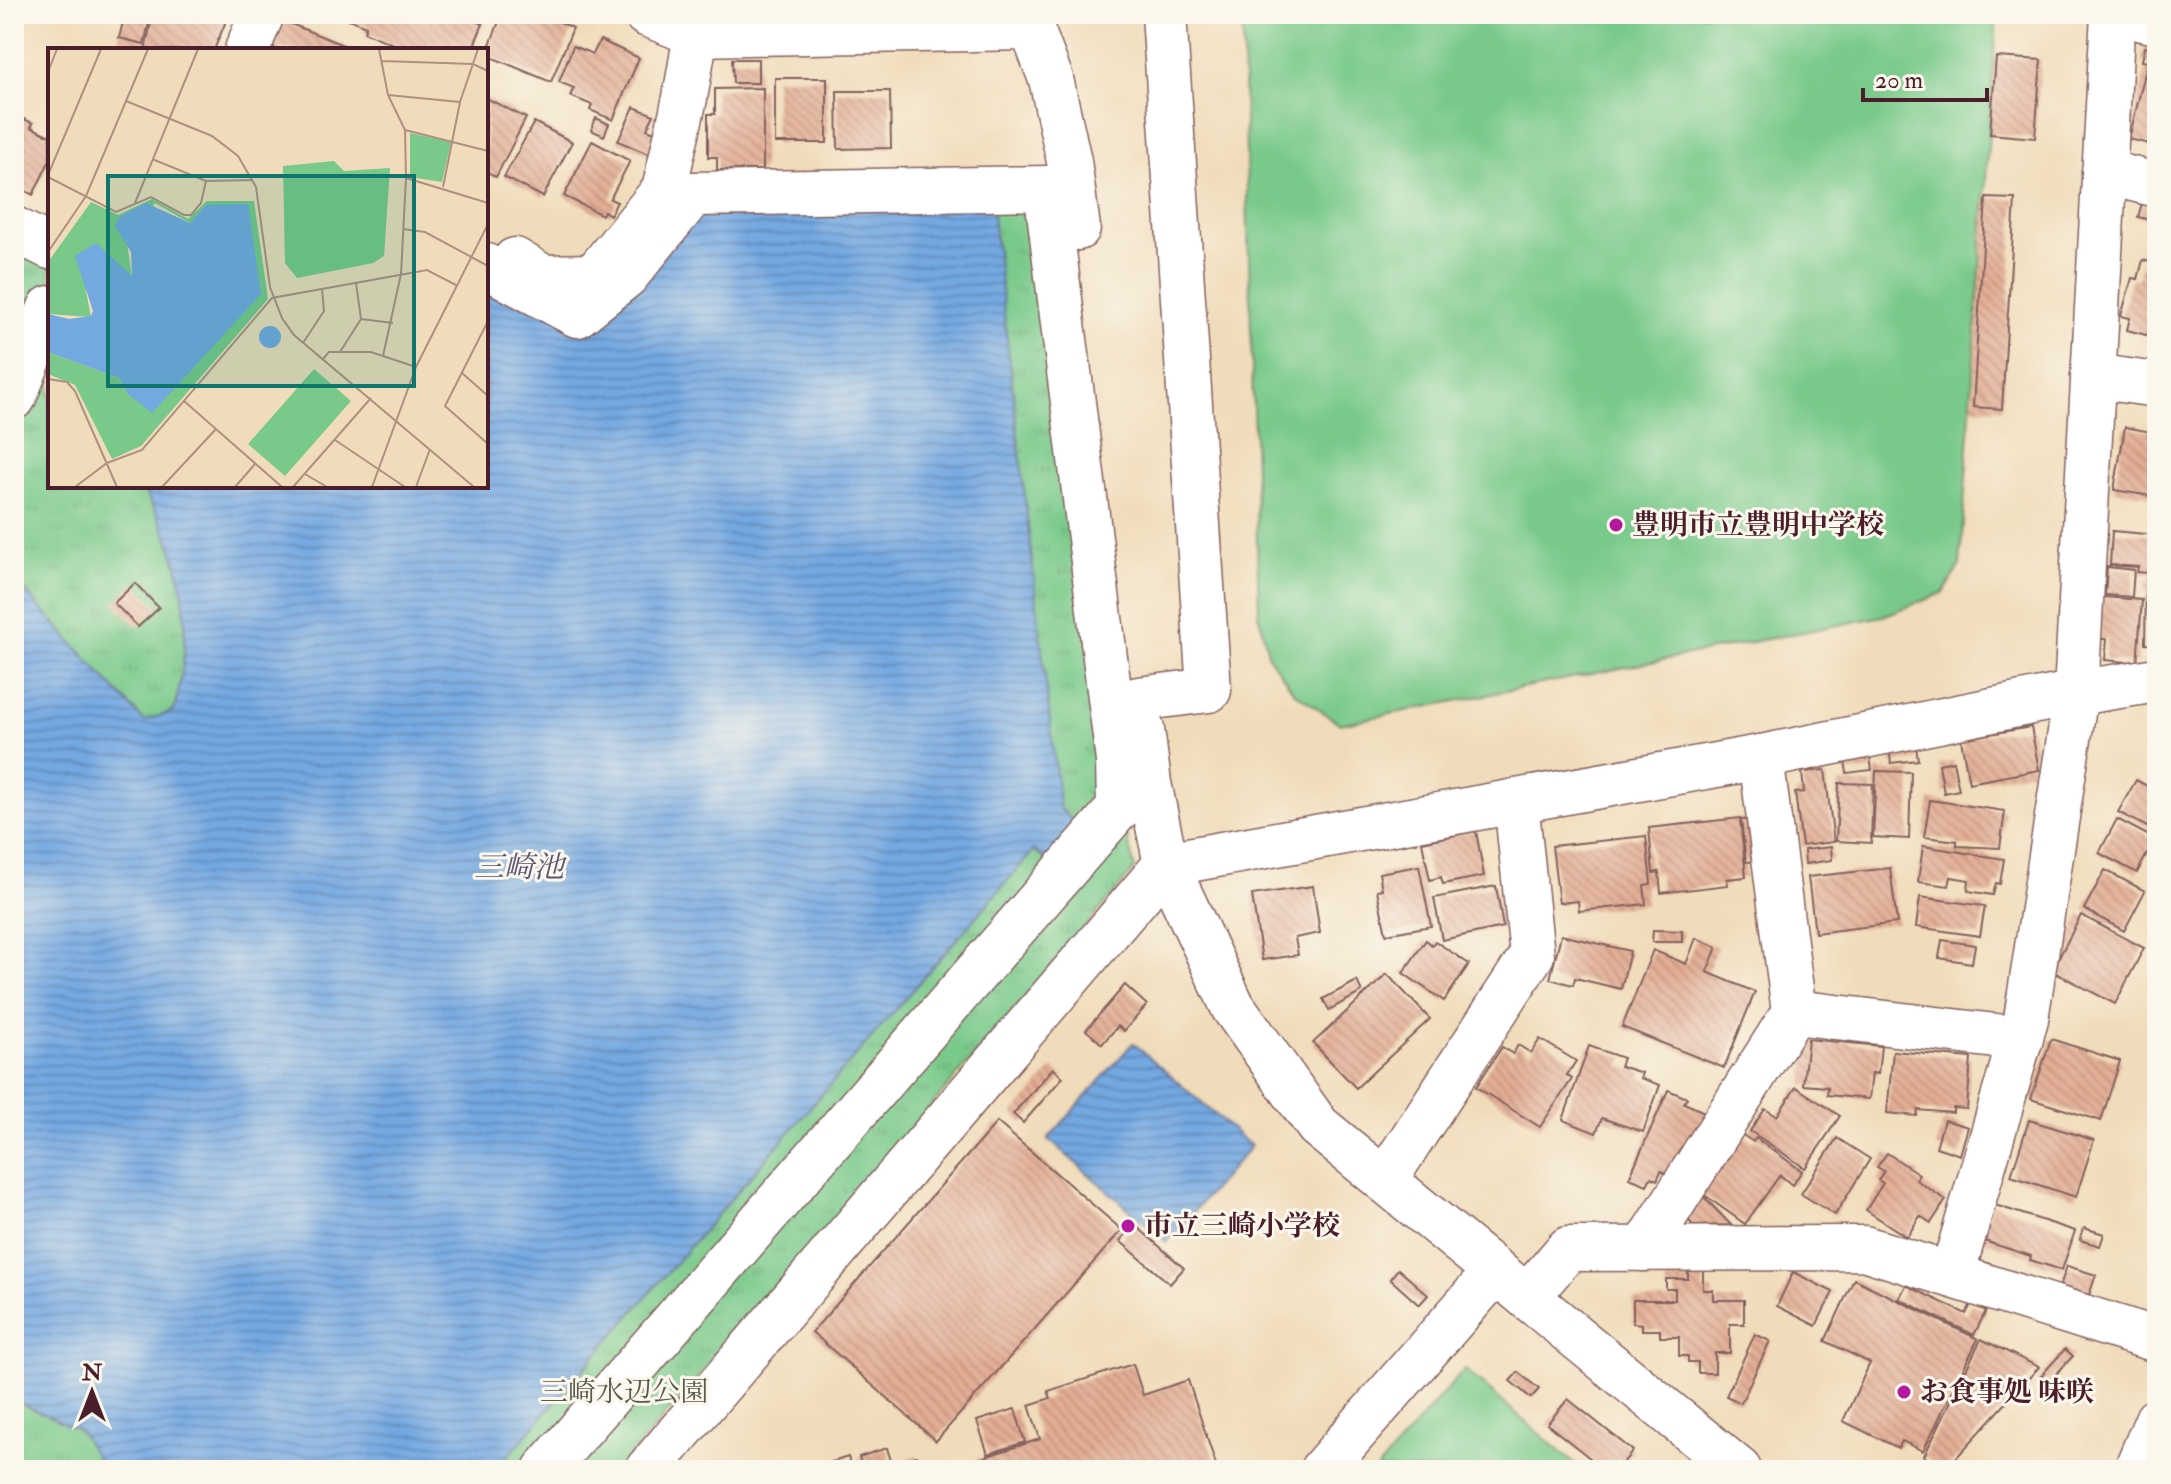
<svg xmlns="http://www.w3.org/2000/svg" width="2171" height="1484" viewBox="0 0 2171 1484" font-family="'IM FELL Double Pica','Noto Serif JP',serif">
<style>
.grass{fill:#78c98a;stroke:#61745a;stroke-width:2}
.park{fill:url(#park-tufts);stroke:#61745a;stroke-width:2}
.water{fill:url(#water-rules);stroke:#5e6486;stroke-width:2}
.building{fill:url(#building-back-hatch)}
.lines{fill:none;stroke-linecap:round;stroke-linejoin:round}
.minor-casing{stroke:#84615d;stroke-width:47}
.minor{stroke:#fff;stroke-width:44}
.poi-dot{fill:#b5179e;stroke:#fbf7ec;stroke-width:3}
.labels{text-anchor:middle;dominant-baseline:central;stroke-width:6;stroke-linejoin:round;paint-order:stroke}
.poi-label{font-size:28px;font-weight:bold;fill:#4a1f2b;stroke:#fbf7ec;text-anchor:start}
.park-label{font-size:28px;fill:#5a5a4c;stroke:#fbf7ec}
.water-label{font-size:30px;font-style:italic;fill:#5a5674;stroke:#fbf7ec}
.inset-road{fill:none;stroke:#ae9081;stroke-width:2}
.view{fill:#0f766e;fill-opacity:0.15;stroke:#0f766e;stroke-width:4}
.inset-edge{fill:none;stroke:#4a1f2b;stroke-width:4}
</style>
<defs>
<pattern id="park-tufts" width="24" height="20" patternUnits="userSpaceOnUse" patternTransform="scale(2)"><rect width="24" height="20" fill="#78c98a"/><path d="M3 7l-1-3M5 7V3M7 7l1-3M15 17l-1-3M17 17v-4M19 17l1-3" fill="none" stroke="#69ac77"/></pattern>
<pattern id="water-rules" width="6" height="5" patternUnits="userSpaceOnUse" patternTransform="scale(2)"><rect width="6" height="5" fill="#73a8e1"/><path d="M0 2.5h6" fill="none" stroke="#6088b7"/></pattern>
<pattern id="building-back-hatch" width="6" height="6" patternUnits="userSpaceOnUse" patternTransform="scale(2)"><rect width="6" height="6" fill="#e2ad94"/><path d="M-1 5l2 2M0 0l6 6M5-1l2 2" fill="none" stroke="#c39480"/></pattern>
</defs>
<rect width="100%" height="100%" fill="#fbf7ec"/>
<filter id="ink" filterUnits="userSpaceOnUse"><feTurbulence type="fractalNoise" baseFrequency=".0125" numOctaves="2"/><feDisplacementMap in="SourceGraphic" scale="16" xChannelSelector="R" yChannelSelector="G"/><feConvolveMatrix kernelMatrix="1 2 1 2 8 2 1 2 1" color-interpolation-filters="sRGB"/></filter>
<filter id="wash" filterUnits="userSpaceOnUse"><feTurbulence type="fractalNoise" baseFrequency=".006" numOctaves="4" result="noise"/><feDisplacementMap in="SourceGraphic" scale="32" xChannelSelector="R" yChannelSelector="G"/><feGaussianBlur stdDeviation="1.8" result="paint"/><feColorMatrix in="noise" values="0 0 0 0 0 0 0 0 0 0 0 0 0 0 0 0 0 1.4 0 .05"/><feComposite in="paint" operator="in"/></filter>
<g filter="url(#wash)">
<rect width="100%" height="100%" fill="#f0dcba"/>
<g class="grass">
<polygon points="1242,14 1997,14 1960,565 1943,593 1883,616 1340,724 1294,692 1269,657 1259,615"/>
<polygon points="1465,1369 1581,1470 1376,1470"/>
</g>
<g class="park">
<polygon points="1035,177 1119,808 1135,869 618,1470 496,1470 1034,850 1049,864 1085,833 556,298"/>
<path d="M14 246 50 263V486H142C150 502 160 519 167 536 191 593 189 652 175 711L144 721 14 579Z"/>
<polygon points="14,1400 80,1430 104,1470 14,1470"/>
</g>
<g class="water">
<path d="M991 197 1060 809 1086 833 1049 864 1034 850 496 1470H104L79 1430 14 1400V579L144 721 174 711C189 652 191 593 167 536 160 519 150 502 142 486H486V277L581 330 695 204Z"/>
<polygon points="1133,1043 1251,1146 1167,1242 1048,1139"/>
</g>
<g id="blocks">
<g class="building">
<polygon points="125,14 151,14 144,44 119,38"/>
<polygon points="153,14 229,14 214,50 145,50"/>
<polygon points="337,14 468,14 467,17 483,24 472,50 423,50 415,47 413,50 407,50 364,32 366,26"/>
<polygon points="502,14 543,14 573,28 551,82 486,55"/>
<polygon points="279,19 355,50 273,50 274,47 269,45"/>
<polygon points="600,40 639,58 613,120 590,110 592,105 570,96 574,88 559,82 573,46 593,54"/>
<polygon points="2145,47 2157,50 2157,64 2142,61"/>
<polygon points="1996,57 2041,60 2035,138 1990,134"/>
<polygon points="732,59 758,59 758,83 733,83"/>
<polygon points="2146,69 2157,72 2157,146 2129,139"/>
<rect x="775" y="78" width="52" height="65"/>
<polygon points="763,88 763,170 717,170 717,157 708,157 708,114 715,114 715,89"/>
<polygon points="837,91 890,91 891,148 838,149"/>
<polygon points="486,98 526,118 496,177 486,171"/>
<polygon points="634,107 654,115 647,129 657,133 653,156 618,141"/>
<polygon points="14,115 33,123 31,127 50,136 50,160 33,195 14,185"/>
<polygon points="596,118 609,124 604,136 591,130"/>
<polygon points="534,122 572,142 543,197 504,177"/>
<polygon points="592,141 630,161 610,199 617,202 610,215 604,211 602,215 564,196"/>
<polygon points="1986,198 2015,199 2002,409 1973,407"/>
<polygon points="2142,203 2157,207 2157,249 2149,247 2155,221 2138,217"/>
<polygon points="2143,260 2157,264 2157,311 2150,336 2127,330 2130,318 2121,316 2132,278 2138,279"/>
<polygon points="2125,427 2157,433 2157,497 2114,490"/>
<polygon points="2112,531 2157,535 2157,574 2137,572 2138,567 2110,565"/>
<polygon points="2107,567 2134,570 2132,597 2105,595"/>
<polygon points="2146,579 2157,580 2157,645 2145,644"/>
<polygon points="135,583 159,608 138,627 114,603"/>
<polygon points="2103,597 2142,600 2137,663 2105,660 2107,639 2100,639"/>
<polygon points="2031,727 2039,770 1969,783 1961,739"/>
<polygon points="1916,746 1918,760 1891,763 1889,749"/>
<polygon points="1870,757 1872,770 1847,773 1845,761"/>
<polygon points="1953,761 1959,790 1944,793 1939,764"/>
<polygon points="1825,770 1834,842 1802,846 1795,793 1804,792 1802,772"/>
<polygon points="1876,771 1911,772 1909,839 1873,837"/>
<polygon points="2136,780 2157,791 2157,832 2118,812"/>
<polygon points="1839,783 1873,784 1871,843 1836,841"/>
<polygon points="1930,800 2005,811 2000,848 1957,846 1957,841 1924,837"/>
<polygon points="1740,818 1746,877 1727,879 1728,885 1661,893 1659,872 1653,873 1649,828"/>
<polygon points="1753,819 1758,861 1746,862 1741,820"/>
<polygon points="2117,819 2155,839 2137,873 2099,853"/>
<polygon points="1476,831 1484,876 1443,884 1441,877 1430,880 1422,842"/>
<polygon points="1646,836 1651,884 1644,885 1646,904 1579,911 1578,901 1559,903 1552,846"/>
<polygon points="1923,846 2004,859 2000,884 1996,883 1993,895 1968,891 1969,880 1951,877 1949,886 1918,882"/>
<polygon points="1831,847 1832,860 1805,864 1804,850"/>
<polygon points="1419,866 1431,926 1386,934 1377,890 1382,889 1379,873"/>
<polygon points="1890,868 1897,923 1815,933 1808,877"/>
<polygon points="2105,870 2145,891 2124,931 2084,909"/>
<polygon points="1313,886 1320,933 1295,938 1298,955 1262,960 1252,895"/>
<polygon points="1496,886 1503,927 1442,940 1434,898"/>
<polygon points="1920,897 1985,906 1980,936 1916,927"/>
<polygon points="2081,915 2144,948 2115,1004 2052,971"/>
<polygon points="1653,930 1682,931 1682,942 1652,942"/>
<polygon points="1561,935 1630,951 1621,989 1575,978 1573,985 1550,979"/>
<polygon points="1696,938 1717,947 1707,972 1755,992 1724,1068 1622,1027 1653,950 1686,964"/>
<polygon points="1426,940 1432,945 1435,941 1469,964 1444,1001 1403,973"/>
<polygon points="1942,940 1975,945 1972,963 1939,958"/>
<polygon points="1387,974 1430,1019 1356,1088 1313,1043"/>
<polygon points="1357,981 1362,992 1329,1010 1323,999"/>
<polygon points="1125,985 1147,1005 1124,1031 1118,1026 1102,1044 1086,1030"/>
<polygon points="1540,1039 1576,1061 1567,1075 1572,1079 1540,1127 1476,1087 1502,1047 1513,1054 1518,1045 1531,1053"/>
<polygon points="1808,1039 1881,1046 1878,1074 1872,1073 1869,1099 1827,1095 1828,1087 1803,1085"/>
<polygon points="2051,1039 2120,1061 2101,1121 2031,1099"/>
<polygon points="1589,1046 1623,1058 1620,1066 1642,1073 1640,1078 1660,1085 1643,1132 1602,1118 1596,1133 1563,1120"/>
<polygon points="1893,1051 1971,1058 1967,1109 1953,1108 1953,1113 1918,1110 1917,1116 1887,1113"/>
<polygon points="1053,1068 1063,1077 1023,1123 1013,1114"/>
<polygon points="1796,1087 1840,1116 1805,1168 1750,1131 1765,1109 1777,1116"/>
<polygon points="1668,1090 1687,1098 1684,1103 1709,1114 1674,1176 1661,1171 1657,1180 1651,1177 1647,1185 1629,1178"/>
<polygon points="1944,1120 1968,1127 1960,1155 1936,1147"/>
<polygon points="2029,1120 2094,1140 2076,1197 2011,1176"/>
<polygon points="997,1122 1122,1230 936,1441 812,1332"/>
<polygon points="1740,1133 1753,1142 1756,1138 1802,1171 1792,1185 1780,1175 1745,1224 1703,1194 1716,1176 1712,1173"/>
<polygon points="1837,1138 1870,1159 1835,1215 1801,1194"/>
<polygon points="1887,1153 1919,1174 1916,1180 1946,1200 1931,1223 1920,1216 1907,1237 1866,1210 1883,1183 1878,1180 1884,1171 1877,1167"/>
<polygon points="1703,1196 1731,1225 1693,1226 1683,1212"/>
<polygon points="1992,1204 2075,1231 2062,1270 2030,1260 2031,1256 1981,1240"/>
<polygon points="1134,1224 1184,1268 1170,1284 1120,1241"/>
<polygon points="2084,1228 2104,1234 2100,1246 2080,1240"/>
<polygon points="2067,1266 2096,1275 2089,1295 2060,1286"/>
<polygon points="1688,1268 1703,1268 1703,1290 1713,1290 1713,1300 1744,1300 1744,1324 1730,1324 1730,1353 1715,1353 1715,1373 1698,1373 1698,1362 1688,1362 1688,1356 1679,1356 1679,1337 1660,1337 1660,1330 1642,1330 1642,1324 1633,1323 1633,1300 1675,1300 1675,1289 1666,1289 1666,1279 1688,1279"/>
<polygon points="1398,1269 1428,1295 1419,1305 1390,1279"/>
<polygon points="1793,1272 1833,1292 1816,1326 1777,1306"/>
<polygon points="1854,1279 1978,1339 1923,1451 1902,1441 1898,1448 1843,1421 1870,1363 1825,1341"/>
<polygon points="1906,1285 1966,1314 1971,1304 1986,1311 1974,1335 1899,1299"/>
<polygon points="1755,1334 1770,1341 1741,1403 1726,1396"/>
<polygon points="1981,1339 2039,1367 1945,1470 1942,1470 1924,1456"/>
<polygon points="2065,1349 2073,1356 2046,1385 2039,1378"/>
<polygon points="1133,1364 1143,1395 1188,1380 1216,1465 1199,1470 945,1470 1040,1439 1029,1405 1051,1398 1048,1391"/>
<polygon points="1518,1372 1539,1389 1531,1398 1510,1381"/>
<polygon points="1568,1399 1633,1451 1617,1470 1605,1470 1547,1424"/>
<polygon points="1015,1409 1025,1442 988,1454 977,1421"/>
<polygon points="887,1448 894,1470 863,1470 859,1457"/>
<polygon points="916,1456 921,1470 904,1470 901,1461"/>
<polygon points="848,1457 852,1470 809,1470 809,1469"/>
</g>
</g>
</g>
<g filter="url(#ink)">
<use href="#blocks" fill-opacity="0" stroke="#84615d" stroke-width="2"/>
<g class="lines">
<defs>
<g id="minor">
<polyline points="646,14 696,34 1031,28"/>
<polyline points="1026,14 1051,79 1069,161 1078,228"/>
<polyline points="2121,14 2157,22"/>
<polyline points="247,50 262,14"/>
<polyline points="2104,172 2157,185"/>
<polyline points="14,229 50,247"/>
<polyline points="515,260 543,277 594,276 664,190 685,98 696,34"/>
<polyline points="486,266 577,315 626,276 693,194 1046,188 1118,761 1119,808 545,1470"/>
<polyline points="2093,376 2157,385"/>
<polyline points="14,397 50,308"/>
<polyline points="1138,699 1209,690 1164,14"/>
<polyline points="1142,729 1149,783 1166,864 1233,1007 1318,1126 1739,1470"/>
<polyline points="1794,1012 2021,1039"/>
<polyline points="1385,1180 1532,955 1516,801"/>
<polyline points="1644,1249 1794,1012 1761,757"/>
<polyline points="1952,1275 2026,1019 2076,693 2113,14"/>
<polyline points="1527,1297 1568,1249 1864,1248 2157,1340"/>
<polyline points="647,1470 1166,864 1761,757 2076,693 2157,680"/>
<polyline points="1322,1470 1496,1271"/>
<polyline points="2136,1470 2157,1420"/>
</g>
</defs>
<use href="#minor" class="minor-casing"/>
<use href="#minor" class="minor"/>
</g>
</g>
<g class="poi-dot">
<circle cx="1616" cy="525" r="8"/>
<circle cx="1128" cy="1226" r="8"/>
<circle cx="1904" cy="1392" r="8"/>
</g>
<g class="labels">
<g class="poi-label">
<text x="1632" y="525">豊明市立豊明中学校</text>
<text x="1144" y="1226">市立三崎小学校</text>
<text x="1920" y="1392">お食事処 味咲</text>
</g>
<g class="park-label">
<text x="624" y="1392">三崎水辺公園</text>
</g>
<g class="water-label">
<text x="519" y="867">三崎池</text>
</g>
</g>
<g transform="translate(48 48)">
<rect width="440" height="440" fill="#f0dcba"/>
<path d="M286 113 296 123 342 120 336 208 325 215 249 230 237 215 235 118ZM266 321 303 353 237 428 200 396Z" fill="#78c98a"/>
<path d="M362 85 403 94 394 134 362 129ZM104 151 140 171 159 153H206L220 251 93 398 64 411 27 337 0 326V304L71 330 80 346 209 242 158 157 142 175 107 155 79 195 84 229 48 196 38 243 43 269 0 266V214L43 154 70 167Z" fill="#78c98a"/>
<path d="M98 155 142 175 158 157 200 156 213 246 104 365 80 346 71 330 0 304V266L21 271 43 268 45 263 27 208 48 195 84 228 83 204 67 178 72 168ZM211 289a11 11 0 1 1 22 0a11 11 0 1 1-22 0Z" fill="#73a8e1"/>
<path class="inset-road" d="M331 1 340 47 357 82 358 130 353 226 335 308M334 13 425 16 440 23M0 24 9 1M340 47 412 54M78 53 164 88 190 108 208 139 222 239 234 270 246 287 426 439M357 82 440 103M104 111 158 133 205 132M0 127 53 1M0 129 68 164 103 149 136 167H143L153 155 158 133M358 130 440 155M395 139 412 54 430 1M87 155 150 1M355 181 377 184 440 218M0 204 38 148 100 1M313 271 345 275M440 273 397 358 440 396M255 295 276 263 274 241M292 304 313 271 308 235M275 311 281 304H323L368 319M414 325 440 348M0 331 19 334 27 343 69 439M136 353 234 439M287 392 357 439M257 426 279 439M27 439 59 415 94 402 224 250 379 222 408 237M114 439 168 381M187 439 207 416M245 439 323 350M324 439 368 319 440 176M368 439 382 401"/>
<path class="view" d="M60 128H366V338H60Z"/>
<rect width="440" height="440" class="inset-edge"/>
</g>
<rect width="2171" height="1484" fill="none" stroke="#fbf7ec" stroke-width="48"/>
<g transform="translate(92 1392)" stroke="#fbf7ec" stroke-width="6" paint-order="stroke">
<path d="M0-6L14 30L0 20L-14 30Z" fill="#4a1f2b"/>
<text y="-12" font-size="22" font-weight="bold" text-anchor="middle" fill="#4a1f2b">N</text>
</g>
<path d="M1863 88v12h124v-12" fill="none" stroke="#4a1f2b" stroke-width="4"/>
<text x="1875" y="88" font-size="24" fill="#4a1f2b" stroke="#fbf7ec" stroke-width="6" paint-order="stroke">20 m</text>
</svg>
